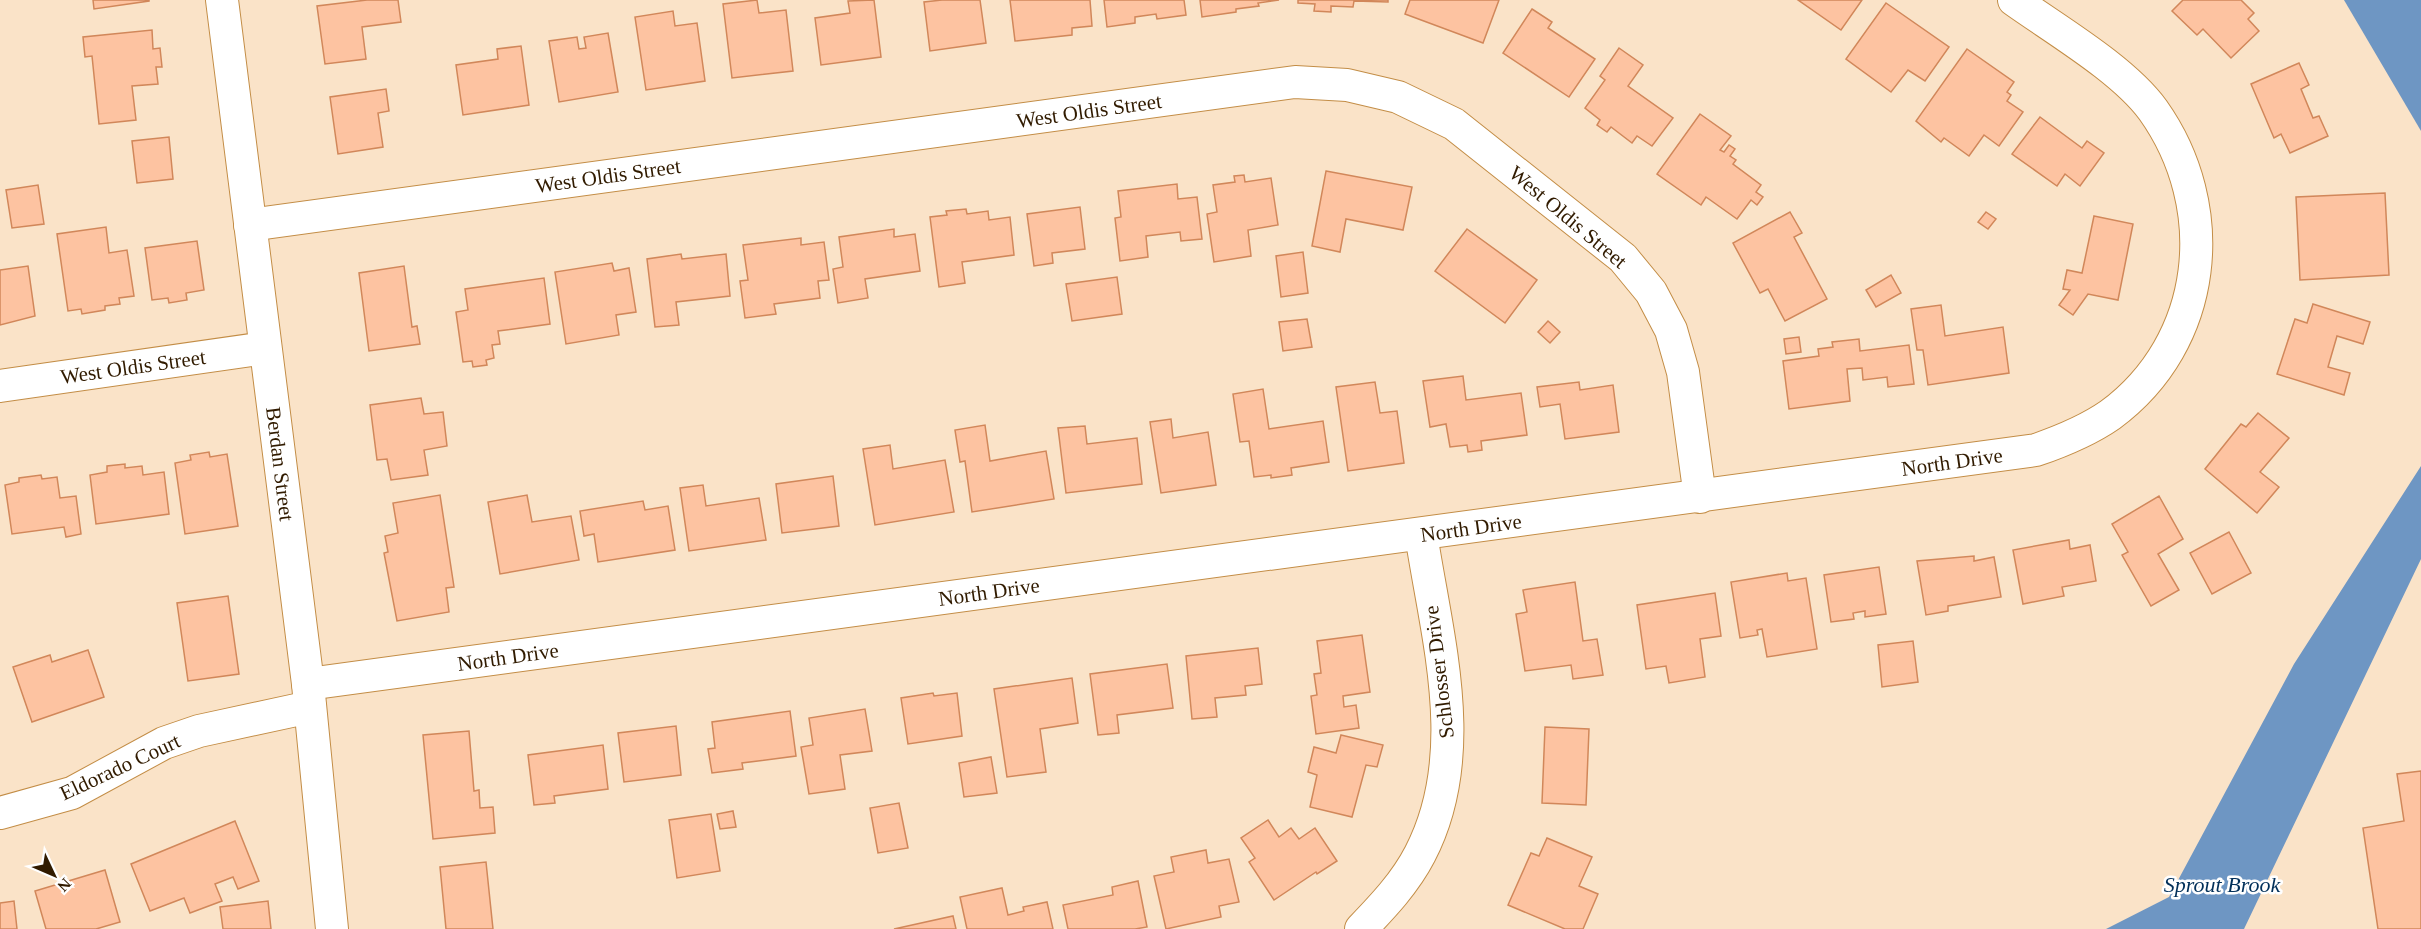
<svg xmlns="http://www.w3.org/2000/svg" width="2421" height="929" viewBox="0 0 2421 929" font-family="'Times New Roman',serif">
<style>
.water{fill:#6e96c3}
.building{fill:#fdc3a1;stroke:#d1875a;stroke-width:1.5}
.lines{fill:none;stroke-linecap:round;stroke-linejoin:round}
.street-casing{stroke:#c38d46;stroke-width:34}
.street{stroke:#fff;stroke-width:32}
.labels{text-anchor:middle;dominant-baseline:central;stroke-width:5;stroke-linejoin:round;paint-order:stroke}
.street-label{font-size:21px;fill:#311b00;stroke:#fff}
.water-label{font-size:22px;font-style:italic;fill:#02305a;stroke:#fff}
</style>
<rect width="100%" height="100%" fill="#fae3c8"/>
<g class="water">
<polygon points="2344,0 2421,0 2421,131"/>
<polygon points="2421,466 2421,559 2244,929 2106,929 2169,897 2294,664"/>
</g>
<g class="building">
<polygon points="93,0 149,0 149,1 94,9"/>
<polygon points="367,0 398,0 401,22 362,27 366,59 325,64 317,6"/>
<polygon points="757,0 759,13 786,10 793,71 732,78 723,4"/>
<polygon points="874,0 881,57 821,65 815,18 850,13 848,1"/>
<polygon points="942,0 980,0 986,43 930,51 924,2"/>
<polygon points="1010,0 1090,0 1092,26 1072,28 1072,35 1015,41"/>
<polygon points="1104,0 1184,0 1186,15 1157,19 1156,14 1135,17 1135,23 1107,27"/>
<polygon points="1200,0 1279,0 1258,3 1259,6 1236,9 1236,12 1202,17"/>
<polygon points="1298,0 1388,0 1388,2 1354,1 1353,7 1331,6 1331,12 1314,11 1315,4 1298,3"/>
<polygon points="1410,0 1499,0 1483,43 1405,14"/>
<polygon points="1798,0 1862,0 1841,30"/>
<polygon points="2183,0 2241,0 2254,13 2248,19 2259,31 2231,58 2203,29 2197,35 2172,11"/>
<polygon points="1886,3 1949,47 1925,81 1908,70 1891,92 1846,59"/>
<polygon points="1532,9 1552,22 1548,28 1595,59 1569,97 1503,53"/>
<polygon points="673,11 675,26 697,23 705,81 646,90 635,17"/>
<polygon points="152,30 153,49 160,48 162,67 156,67 158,84 132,86 136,120 99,124 92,56 85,57 83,37"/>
<polygon points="608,33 618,92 559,102 549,41 577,37 579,49 586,48 584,37"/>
<polygon points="521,46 529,105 463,115 456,65 498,59 497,49"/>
<polygon points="1619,48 1643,65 1628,86 1673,118 1652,146 1637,136 1632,143 1611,127 1607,132 1597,125 1600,120 1585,108 1605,80 1600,76"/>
<polygon points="1967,49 2014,82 2007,92 2011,95 2007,101 2023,112 1999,146 1984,135 1969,156 1944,138 1941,142 1916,121"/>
<polygon points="2299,63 2309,85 2301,89 2313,118 2319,116 2328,136 2290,153 2281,134 2274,138 2251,84"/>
<polygon points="386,89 389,111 378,113 383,147 338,154 330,97"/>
<polygon points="1700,114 1731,136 1720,150 1724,152 1729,145 1735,149 1730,156 1736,160 1733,164 1761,185 1756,192 1763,197 1757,205 1751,200 1737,219 1706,197 1701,205 1657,174"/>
<polygon points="2040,117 2082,148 2087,141 2104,153 2080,186 2065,174 2057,186 2012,154"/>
<polygon points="169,137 173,179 137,183 132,141"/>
<polygon points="1326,171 1412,187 1403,230 1346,219 1340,252 1312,246"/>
<polygon points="1244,175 1245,182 1271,178 1278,225 1248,230 1251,256 1214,262 1207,214 1217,212 1213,185 1235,182 1234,176"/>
<polygon points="1177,184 1178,199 1197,197 1202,239 1181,241 1180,232 1146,236 1148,257 1120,261 1115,218 1121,217 1118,191"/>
<polygon points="38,185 44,224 12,228 6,190"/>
<polygon points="2385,193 2389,275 2300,280 2296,197"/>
<polygon points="1080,207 1085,249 1052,253 1053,263 1034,266 1027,214"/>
<polygon points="966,209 967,214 988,211 989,220 1010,217 1014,255 962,262 965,283 939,287 930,217 947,215 946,211"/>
<polygon points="1790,212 1802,233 1794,237 1827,299 1785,321 1768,289 1760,293 1733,243"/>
<polygon points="1986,212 1996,219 1988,229 1978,222"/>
<polygon points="2094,216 2133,224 2118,300 2088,294 2073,315 2059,305 2070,290 2063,289 2067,270 2082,273"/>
<polygon points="106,227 109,253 127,250 134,296 119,298 120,304 105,306 105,310 82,314 81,309 68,311 57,234"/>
<polygon points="894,229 894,237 915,234 920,271 865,279 868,298 838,303 833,269 843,267 839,237"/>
<polygon points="1467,229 1537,280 1505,323 1435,271"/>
<polygon points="801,238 801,245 824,242 829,280 818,281 820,298 774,304 776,314 745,318 740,281 748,280 743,245"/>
<polygon points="197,241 204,290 186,293 187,300 169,303 168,298 152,300 145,248"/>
<polygon points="1303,252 1308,293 1281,297 1276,256"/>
<polygon points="681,254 682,259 726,254 730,296 676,302 679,325 655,327 647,259"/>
<polygon points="612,263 614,271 629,268 636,312 616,315 619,335 566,344 555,272"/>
<polygon points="28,266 35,316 0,325 0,270"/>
<polygon points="404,266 412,327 417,326 420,344 369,351 359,273"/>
<polygon points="1891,275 1901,293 1876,307 1866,290"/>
<polygon points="1117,277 1122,314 1072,321 1066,284"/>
<polygon points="544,278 550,324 498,331 500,344 492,345 494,358 486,360 487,365 473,367 472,361 463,362 456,312 468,310 465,289"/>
<polygon points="2313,304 2370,322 2363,344 2337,336 2328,367 2350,373 2344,395 2277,374 2295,319 2307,323"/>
<polygon points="1941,305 1945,336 2003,327 2009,373 1928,385 1923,350 1917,350 1911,309"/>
<polygon points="1307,319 1312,347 1283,351 1279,322"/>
<polygon points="1548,321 1560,332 1550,343 1538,332"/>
<polygon points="1799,337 1801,352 1786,354 1784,339"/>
<polygon points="1859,339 1860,351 1909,345 1914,384 1888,387 1887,377 1863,380 1862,368 1847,369 1850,401 1789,409 1783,361 1819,356 1818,349 1833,347 1832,342"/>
<polygon points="1463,376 1466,400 1521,393 1527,435 1481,441 1482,450 1468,452 1467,445 1450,447 1446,424 1430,427 1423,381"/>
<polygon points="1375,382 1380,413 1397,411 1404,463 1348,471 1336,387"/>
<polygon points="1579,382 1580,390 1613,385 1619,432 1565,439 1560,404 1540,407 1537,387"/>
<polygon points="1263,389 1269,429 1323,421 1329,462 1291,468 1292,475 1271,478 1271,475 1254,477 1249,441 1240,442 1233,394"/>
<polygon points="421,398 424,414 443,412 447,446 424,450 428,475 391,480 387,459 377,460 370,405"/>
<polygon points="2258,413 2289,438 2260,472 2279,487 2257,513 2205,469 2241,424 2246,427"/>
<polygon points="1171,419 1173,438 1208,432 1216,485 1161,493 1150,422"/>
<polygon points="985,425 990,461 1046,451 1054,499 972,512 965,461 960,462 955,430"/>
<polygon points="1085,426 1087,444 1137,438 1142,484 1066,493 1058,428"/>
<polygon points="890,445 893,469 945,460 954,512 875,525 863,449"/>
<polygon points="209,452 210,457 227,454 238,526 185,534 175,463 191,460 190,455"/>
<polygon points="125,464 125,468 142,466 143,475 164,472 169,514 96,524 90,475 107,472 107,466"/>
<polygon points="41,475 42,479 57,477 60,498 76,496 81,534 66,537 64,527 12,534 5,485 19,482 19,478"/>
<polygon points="833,476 839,526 782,533 776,484"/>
<polygon points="703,485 706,506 759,498 766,540 689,551 680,488"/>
<polygon points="440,495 454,587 446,588 449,612 397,621 384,553 388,552 385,536 398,533 393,503"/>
<polygon points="527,495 532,522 571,516 579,560 500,574 488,502"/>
<polygon points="2159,496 2183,539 2158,554 2179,590 2151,606 2122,555 2128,552 2112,524"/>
<polygon points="643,501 645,510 668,506 675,550 598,562 594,534 584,536 580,511"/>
<polygon points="2229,532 2251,573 2212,594 2190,553"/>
<polygon points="2069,540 2070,549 2090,545 2096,581 2062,587 2064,596 2023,604 2013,550"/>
<polygon points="1974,556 1974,561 1994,557 2001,597 1948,606 1948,611 1926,615 1917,561"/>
<polygon points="1879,567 1886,614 1865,617 1865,611 1853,613 1854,619 1831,622 1824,575"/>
<polygon points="1787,573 1788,581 1806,578 1817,649 1767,657 1762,629 1757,630 1758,635 1740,638 1731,582"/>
<polygon points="1575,582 1583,641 1597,639 1603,675 1573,679 1571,665 1525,671 1516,614 1527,612 1523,590"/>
<polygon points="1715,593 1721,636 1700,639 1705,677 1669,683 1666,666 1646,669 1637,605"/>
<polygon points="228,596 239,674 188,681 177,603"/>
<polygon points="1362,635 1370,692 1343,696 1344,707 1356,705 1359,728 1316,734 1311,696 1317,695 1314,674 1321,673 1317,641"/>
<polygon points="1913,641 1918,682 1882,687 1878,645"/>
<polygon points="1258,648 1262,684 1245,686 1246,695 1215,698 1217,717 1192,719 1186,656"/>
<polygon points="88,650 104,697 32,722 13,667 50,655 52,662"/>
<polygon points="1167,664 1173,708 1117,715 1119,733 1098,735 1090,674"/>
<polygon points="1072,678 1078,723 1040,729 1046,772 1007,777 994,689"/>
<polygon points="933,693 934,696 957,693 962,736 908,744 901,698"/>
<polygon points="865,709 872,751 840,755 845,789 809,794 801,747 813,745 809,718"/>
<polygon points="790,711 796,756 742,763 743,769 712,773 708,749 715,748 712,722"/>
<polygon points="676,726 681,775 624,782 618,733"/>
<polygon points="1545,727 1589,729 1586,805 1542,803"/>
<polygon points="469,731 474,791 479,790 480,808 493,807 495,833 433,839 423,735"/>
<polygon points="1341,735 1383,745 1377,767 1366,765 1352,817 1310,807 1317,775 1308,772 1314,747 1336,753"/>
<polygon points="603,745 608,789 554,796 555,803 534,805 528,755"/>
<polygon points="991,757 997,793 964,797 959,763"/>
<polygon points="2421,771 2421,929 2378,929 2363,828 2404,821 2397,774"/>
<polygon points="899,803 908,848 878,853 870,808"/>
<polygon points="733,811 736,827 720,829 717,814"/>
<polygon points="711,814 720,871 677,878 669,820"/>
<polygon points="1268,820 1279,837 1291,828 1299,839 1315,828 1337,861 1317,874 1316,872 1274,900 1249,862 1255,858 1241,838"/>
<polygon points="235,821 259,881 238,889 233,877 215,884 222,901 190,913 184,898 150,911 131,864"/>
<polygon points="1547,838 1592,857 1579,886 1598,894 1583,929 1565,929 1508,905 1531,853 1539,856"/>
<polygon points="1206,850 1208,863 1229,859 1239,902 1219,906 1221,917 1166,929 1154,876 1174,872 1171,857"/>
<polygon points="486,862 493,929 446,929 440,867"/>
<polygon points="105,870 120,922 96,929 46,929 35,891"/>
<polygon points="1138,881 1147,927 1135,929 1068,929 1063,905 1113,895 1112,887"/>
<polygon points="1002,888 1008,915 1024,911 1023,907 1047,902 1053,929 967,929 960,897"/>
<polygon points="14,901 17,929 0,929 0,903"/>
<polygon points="268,901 271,929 223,929 220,907"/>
<polygon points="953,916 956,929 894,929"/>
</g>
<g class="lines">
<defs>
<g id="street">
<polyline points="222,0 308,684 332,929"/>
<polyline points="250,225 1295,82 1347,85 1398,97 1454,124 1623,258 1651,292 1671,330 1683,372 1700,497"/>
<polyline points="0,386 265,348"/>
<path d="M308 684 2036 450C2062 441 2087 431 2110 415 2209 342 2222 207 2153 110 2123 69 2056 30 2014 0"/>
<polyline points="0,813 72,793 164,743 199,731 310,707"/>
<path d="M1361 929C1383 906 1405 883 1420 854 1472 754 1437 639 1421 534"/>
</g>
</defs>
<use href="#street" class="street-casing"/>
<use href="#street" class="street"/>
</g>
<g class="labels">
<g class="street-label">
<text transform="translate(1089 111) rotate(-8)">West Oldis Street</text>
<text transform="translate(608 176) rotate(-8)">West Oldis Street</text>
<text transform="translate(1568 217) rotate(40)">West Oldis Street</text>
<text transform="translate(133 367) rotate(-8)">West Oldis Street</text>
<text transform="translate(1952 462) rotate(-8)">North Drive</text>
<text transform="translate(280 464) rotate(83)">Berdan Street</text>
<text transform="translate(1471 528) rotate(-8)">North Drive</text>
<text transform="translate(989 592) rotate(-8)">North Drive</text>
<text transform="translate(508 657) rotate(-8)">North Drive</text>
<text transform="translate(1439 672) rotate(-97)">Schlosser Drive</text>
<text transform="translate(120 767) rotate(-25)">Eldorado Court</text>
</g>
<g class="water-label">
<text x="2222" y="884">Sprout Brook</text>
</g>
</g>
<g transform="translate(54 875) rotate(134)" stroke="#ffffff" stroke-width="4.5" paint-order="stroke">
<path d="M0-4.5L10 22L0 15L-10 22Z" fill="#311b00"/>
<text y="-9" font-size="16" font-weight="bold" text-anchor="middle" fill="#311b00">N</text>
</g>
</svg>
